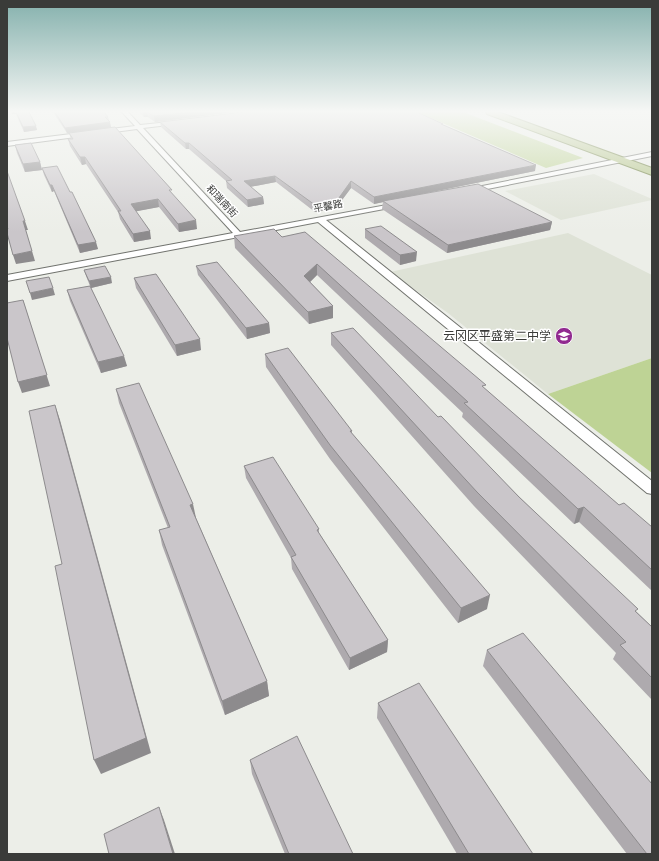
<svg xmlns="http://www.w3.org/2000/svg" width="659" height="861" viewBox="0 0 659 861" font-family="Helvetica,'Noto Sans SC',sans-serif">
<style>
.built{fill:#dee2d6}
.green{fill:#bed395}
.lines{fill:none;stroke-linecap:round;stroke-linejoin:round}
.street-casing{stroke:#71736e;stroke-width:2}
.primary-casing{stroke:#667935;stroke-width:2}
.street{fill:#fff;fill-rule:evenodd}
.primary{fill:#b2c385;fill-rule:evenodd}
.wall{fill:#aeaaae}
.shaded-wall{fill:#8d8b8d}
.building{fill:#cac6ca;stroke:#8d8b8d}
.labels{text-anchor:middle;dominant-baseline:central;stroke-width:3;stroke-linejoin:round;paint-order:stroke}
.far-street-label{font-size:10px;fill:#3a3b39;stroke:#fff}
.poi-label{font-size:12px;fill:#3a3b39;stroke:#fff;text-anchor:end}
</style>
<rect width="100%" height="100%" fill="#eceee8"/>
<g class="built">
<polygon points="594,174 652,199 652,200 561,220 505,191"/>
<polygon points="568,233 652,275 652,358 548,394 448,313 390,272"/>
</g>
<g class="green">
<polygon points="417,112 463,112 583,158 546,168"/>
<polygon points="652,358 652,473 548,394"/>
</g>
<g class="lines">
<defs>
<g id="street">
<polygon points="122,112 128,112 140,125 179,121 179,123 177,124 143,128 240,232 403,202 404,204 400,206 326,220 652,481 652,494 647,493 318,222 7,281 7,275 233,233 137,129 7,146 7,142 135,126"/>
<polygon points="652,152 652,156 467,193 463,191 467,189"/>
</g>
<polygon id="primary" points="486,112 498,112 652,168 652,175 487,114"/>
</defs>
<use href="#street" class="street-casing"/>
<use href="#primary" class="primary-casing"/>
<use href="#street" class="street"/>
<use href="#primary" class="primary"/>
</g>
<g class="wall">
<polygon points="11,112 29,112 37,130 24,132 16,114 12,114"/>
<polygon points="53,112 104,112 108,117 111,127 172,194 197,229 179,232 159,207 136,211 151,239 134,242 120,219 118,212 86,164 82,165 70,146 68,139 71,139 69,133 67,133"/>
<polygon points="139,112 234,112 155,122 148,117 144,117"/>
<polygon points="160,122 443,125 535,171 412,196 552,222 550,230 447,253 382,209 383,202 374,204 351,188 336,208 315,212 276,182 250,187 263,197 264,204 248,207 227,188 226,181 189,149 186,149 161,127"/>
<polygon points="15,145 40,162 42,170 25,172 17,153"/>
<polygon points="42,168 70,192 98,249 80,253 54,191 52,192 44,175"/>
<polygon points="365,229 416,261 400,265 365,238"/>
<polygon points="234,236 282,237 485,389 619,505 652,527 652,591 579,522 574,524 462,417 463,413 317,275 310,282 333,306 333,318 309,324 235,248"/>
<polygon points="196,266 269,323 270,333 247,339 198,275"/>
<polygon points="84,270 112,283 91,288 127,366 101,373 70,301 67,290 90,286 86,276"/>
<polygon points="134,278 201,350 177,356 136,288"/>
<polygon points="331,333 438,417 652,627 652,700 613,659 616,653 474,506 331,345"/>
<polygon points="265,354 352,431 352,434 487,609 458,623 330,459 266,367"/>
<polygon points="116,389 196,518 267,681 269,696 225,715 162,545 159,530 168,528 119,403"/>
<polygon points="244,466 319,529 319,533 388,640 387,652 349,670 292,569 291,558 246,478"/>
<polygon points="487,650 652,854 627,854 483,666"/>
<polygon points="378,703 533,854 457,854 377,718"/>
<polygon points="250,760 353,854 285,854 252,774"/>
</g>
<g class="shaded-wall">
<polygon points="12,112 15,112 16,114 12,114"/>
<polygon points="143,112 147,112 148,117 144,117"/>
<polygon points="190,112 234,112 155,122 154,116"/>
<polygon points="110,122 111,128 67,133 65,128"/>
<polygon points="36,126 37,130 24,132 23,127"/>
<polygon points="185,143 189,143 189,149 186,149"/>
<polygon points="80,157 85,157 86,164 82,165"/>
<polygon points="40,162 42,170 25,172 23,164"/>
<polygon points="536,165 535,171 374,204 374,197"/>
<polygon points="275,176 276,182 244,188 244,181"/>
<polygon points="351,181 351,188 336,208 315,212 315,205"/>
<polygon points="50,185 52,185 54,191 52,192"/>
<polygon points="263,197 264,204 248,207 247,200"/>
<polygon points="158,199 159,207 133,212 131,204"/>
<polygon points="196,220 197,229 179,232 178,224"/>
<polygon points="23,221 25,221 28,230 25,230"/>
<polygon points="552,222 550,230 447,253 448,245"/>
<polygon points="150,231 151,239 134,242 133,234"/>
<polygon points="96,242 98,249 80,253 78,245"/>
<polygon points="32,251 35,261 16,264 13,255"/>
<polygon points="417,252 416,261 400,265 400,255"/>
<polygon points="317,264 317,275 304,288 304,276"/>
<polygon points="111,277 112,283 91,288 89,281"/>
<polygon points="53,288 55,295 32,300 30,293"/>
<polygon points="23,300 50,386 22,393 18,382"/>
<polygon points="333,306 333,318 309,324 308,312"/>
<polygon points="269,323 270,333 247,339 246,328"/>
<polygon points="200,339 201,350 177,356 175,345"/>
<polygon points="124,356 127,366 101,373 98,362"/>
<polygon points="55,405 60,420 151,753 101,774 94,760"/>
<polygon points="193,504 196,518 192,519 190,505"/>
<polygon points="584,507 579,522 574,524 578,509"/>
<polygon points="490,595 487,609 458,623 461,608"/>
<polygon points="388,640 387,652 349,670 350,658"/>
<polygon points="267,681 269,696 225,715 222,701"/>
<polygon points="159,807 164,820 175,854 173,854"/>
</g>
<g class="building">
<polygon points="16,112 29,112 36,126 23,127"/>
<polygon points="55,112 104,112 108,117 105,117 110,122 65,128"/>
<polygon points="147,112 190,112 154,116"/>
<polygon points="243,112 417,112 443,124 441,124 536,165 374,197 351,181 336,202 315,205 275,176 244,181 263,197 247,200 226,181 232,180 189,143 185,143 160,122"/>
<polygon points="115,127 172,190 169,190 196,220 178,224 158,199 131,204 150,231 133,234 118,211 121,211 85,157 80,157 68,139 73,139 69,133"/>
<polygon points="31,143 40,162 23,164 15,145"/>
<polygon points="57,166 70,192 72,192 96,242 78,245 52,185 50,185 42,168"/>
<polygon points="7,171 25,221 23,221 32,251 13,255 7,233 7,229 8,229 7,227"/>
<polygon points="478,184 552,222 448,245 383,201"/>
<polygon points="381,226 417,252 400,255 365,229"/>
<polygon points="274,229 282,237 305,232 486,385 482,386 619,505 624,503 652,527 652,570 584,507 578,509 464,403 468,402 317,264 304,276 333,306 308,312 234,236"/>
<polygon points="217,262 269,323 246,328 196,266"/>
<polygon points="105,266 111,277 89,281 84,270"/>
<polygon points="156,274 200,339 175,345 134,278"/>
<polygon points="49,277 53,288 30,293 26,281"/>
<polygon points="90,286 124,356 98,362 67,290"/>
<polygon points="23,300 47,375 18,382 7,338 7,303"/>
<polygon points="353,328 438,417 441,416 519,497 638,609 635,611 652,627 652,678 620,645 626,642 477,492 331,333"/>
<polygon points="288,348 352,431 350,431 490,595 461,608 330,445 265,354"/>
<polygon points="139,383 193,504 190,505 267,681 222,701 159,530 170,527 116,389"/>
<polygon points="55,405 146,738 94,760 55,566 62,564 29,411"/>
<polygon points="273,457 319,529 317,530 388,640 350,658 291,557 296,555 244,466"/>
<polygon points="523,633 652,784 652,854 647,854 487,650"/>
<polygon points="419,683 533,854 469,854 378,703"/>
<polygon points="297,736 353,854 289,854 250,760"/>
<polygon points="159,807 173,854 109,854 104,834"/>
</g>
<linearGradient id="sky" x2="0" y2="1"><stop stop-color="#85b1ad"/><stop offset="0.48" stop-color="#f6f7f5"/><stop offset="1" stop-color="#f6f7f5" stop-opacity="0"/></linearGradient>
<rect width="659" height="232" fill="url(#sky)"/>
<defs>
<symbol id="school-disc" viewBox="-11 -11 22 22"><circle r="9.5" fill="#912a90" stroke="#fff"/><path d="M0-5L7-2L0 1L-7-2ZM-4 1L0 2.5L4 1V4Q0 6-4 4Z" fill="#fff"/></symbol>
</defs>
<g fill-rule="evenodd">
<use href="#school-disc" x="554" y="326" width="20" height="20"/>
</g>
<g class="labels">
<g class="far-street-label">
<text transform="translate(222 201) rotate(47)">和瑞南街</text>
<text transform="translate(328 206) rotate(-11)">平馨路</text>
</g>
<g class="poi-label">
<text x="551" y="336">云冈区平盛第二中学</text>
</g>
</g>
<rect width="659" height="861" fill="none" stroke="#3a3b39" stroke-width="16"/>
</svg>
